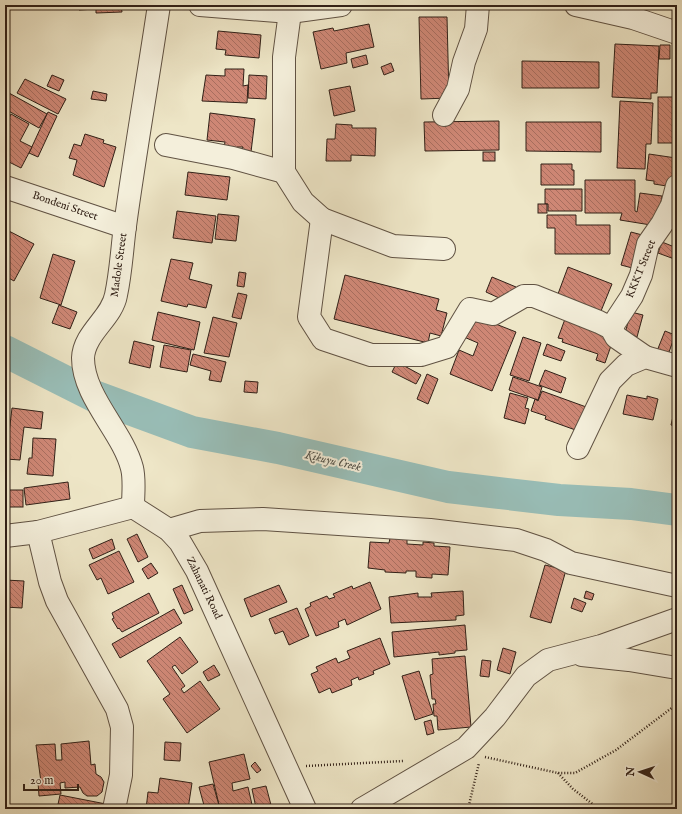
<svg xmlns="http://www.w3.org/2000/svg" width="682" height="814" viewBox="0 0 682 814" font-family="'IM FELL English',serif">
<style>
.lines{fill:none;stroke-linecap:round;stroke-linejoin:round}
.river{stroke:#99bfb9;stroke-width:32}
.building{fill:url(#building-back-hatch);stroke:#312017}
.minor-casing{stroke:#605243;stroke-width:24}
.path{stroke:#312017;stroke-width:2.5;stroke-dasharray:1 2;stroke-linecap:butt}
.minor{stroke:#f4efdb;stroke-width:22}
.labels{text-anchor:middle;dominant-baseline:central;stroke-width:4;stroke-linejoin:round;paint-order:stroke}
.street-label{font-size:11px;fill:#312017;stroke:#f4efdb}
.water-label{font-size:12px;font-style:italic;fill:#505048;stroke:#f4efdb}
</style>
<defs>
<pattern id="building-back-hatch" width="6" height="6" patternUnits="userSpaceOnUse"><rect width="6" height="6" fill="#ce8775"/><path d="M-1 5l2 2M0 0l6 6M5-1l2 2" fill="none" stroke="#a86e5f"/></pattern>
</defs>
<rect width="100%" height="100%" fill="#eee6c7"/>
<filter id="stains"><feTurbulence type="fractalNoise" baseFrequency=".005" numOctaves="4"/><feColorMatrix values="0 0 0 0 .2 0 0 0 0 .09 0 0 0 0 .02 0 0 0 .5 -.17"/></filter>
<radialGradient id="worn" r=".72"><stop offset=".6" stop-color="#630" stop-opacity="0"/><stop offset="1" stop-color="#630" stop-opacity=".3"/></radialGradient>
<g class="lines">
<polyline class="river" points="5,351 94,396 192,432 278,448 448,487 559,500 631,504 677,510"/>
</g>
<g class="building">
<polygon points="78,5 121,5 122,12 96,13 96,9 79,10"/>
<polygon points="419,17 447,17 449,98 421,99"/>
<polygon points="369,24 374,47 346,53 347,63 321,69 313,32 333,28 334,31"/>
<polygon points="218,31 261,35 259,58 225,55 226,50 216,49"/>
<polygon points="615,44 659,46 657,93 651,93 651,99 612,97"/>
<polygon points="660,45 670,45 670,59 659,59"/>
<polygon points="366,55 368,64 353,68 351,59"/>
<polygon points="522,61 599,62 599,88 522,88"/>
<polygon points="391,63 394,71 384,75 381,67"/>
<polygon points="225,69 244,69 243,86 248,85 247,103 202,101 206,75 225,76"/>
<polygon points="52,75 64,80 59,91 47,86"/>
<polygon points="249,75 267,76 266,99 248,98"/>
<polygon points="25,79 66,99 58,114 17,93"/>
<polygon points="350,86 355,111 334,116 329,90"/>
<polygon points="93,91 107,94 106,101 91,99"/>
<polygon points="9,93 47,114 39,128 5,109 5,101"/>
<rect x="658" y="97" width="17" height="46"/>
<polygon points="620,101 653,103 651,144 646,144 645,169 617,168"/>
<polygon points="48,112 57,116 38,157 29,153"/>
<polygon points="210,113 255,119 251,152 242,150 243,147 237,147 237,150 224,148 225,142 207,140"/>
<polygon points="11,114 29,124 20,141 32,147 21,168 5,160 5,126"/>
<polygon points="499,121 499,150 425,151 424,122"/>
<polygon points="526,122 601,122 601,152 526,151"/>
<polygon points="336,124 352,125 352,128 376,128 375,156 351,155 351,161 326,161 327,139 335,139"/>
<polygon points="85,134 104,140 103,143 116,147 104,187 73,175 77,160 69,158 74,144 81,146"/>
<rect x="483" y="152" width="12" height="9"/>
<polygon points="649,154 676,158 673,187 654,184 654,181 646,180"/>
<polygon points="541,164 572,164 572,170 574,170 574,185 541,185"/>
<polygon points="188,172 230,177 227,200 185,195"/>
<polygon points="585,180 635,180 635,211 637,212 640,193 662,196 657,226 620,220 622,213 585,213"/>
<polygon points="545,189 582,189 582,211 548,211 548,204 545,204"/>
<rect x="538" y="204" width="9" height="9"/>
<polygon points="177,211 216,216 212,243 173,238"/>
<polygon points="218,214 239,216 236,241 215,239"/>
<polygon points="547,215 576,215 576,225 610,225 610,254 555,254 555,228 547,228"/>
<polygon points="5,229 34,244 14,281 5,276"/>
<polygon points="631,232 646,236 636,269 621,265"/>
<polygon points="662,242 677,248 677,260 658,253"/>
<polygon points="53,254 75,261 61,305 40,298"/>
<polygon points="171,259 193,263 189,279 212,285 206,308 188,304 187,307 161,301"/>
<polygon points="568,267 612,284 601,311 555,302"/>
<polygon points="239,272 246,273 244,287 237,286"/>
<polygon points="345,275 439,299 436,310 447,313 441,336 430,333 428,343 334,319"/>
<polygon points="492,277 516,287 510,303 486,292"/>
<polygon points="238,293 247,295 241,319 232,317"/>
<polygon points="59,305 77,312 70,329 52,323"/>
<polygon points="158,312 200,322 194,350 152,340"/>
<polygon points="631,312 643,315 637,337 625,333"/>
<polygon points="473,315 516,332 492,391 450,374 459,350 473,356 478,343 464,337"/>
<polygon points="213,317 237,323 229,357 204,353"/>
<polygon points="565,319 611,329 613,340 605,363 596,360 598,354 562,342 563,339 558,338"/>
<polygon points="665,331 675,335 668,355 657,351"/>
<polygon points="523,337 541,343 529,381 510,375"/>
<polygon points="134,341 154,346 150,368 129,363"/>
<polygon points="547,344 565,351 561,361 543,355"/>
<polygon points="164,345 191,350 187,372 160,367"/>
<polygon points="193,354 226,362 221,382 209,380 211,371 190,365"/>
<polygon points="397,362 421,375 416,384 392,372"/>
<polygon points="545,370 566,378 561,393 539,385"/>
<polygon points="427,374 438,379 428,404 417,399"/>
<polygon points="513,377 542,387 538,400 509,390"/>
<polygon points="245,381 258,382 257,393 244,392"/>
<polygon points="542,391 589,408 581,432 545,419 546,416 531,411 535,399 538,401"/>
<polygon points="510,393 528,398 525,408 529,409 525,424 504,418"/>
<polygon points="627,395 647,399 647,396 658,399 653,420 623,414"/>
<polygon points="12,408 43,412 41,429 24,427 20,460 6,459"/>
<polygon points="675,408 677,408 677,427 671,425"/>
<polygon points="5,420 7,421 5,434"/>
<polygon points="33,438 56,439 53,476 27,474 29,458 32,458"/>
<polygon points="68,482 70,499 26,505 24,488"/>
<rect x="9" y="490" width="14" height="17"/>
<polygon points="5,491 7,491 5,507"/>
<polygon points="137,534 148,557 138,562 127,539"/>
<polygon points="390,538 407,539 407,544 423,545 423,542 434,543 434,546 450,547 448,575 432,574 432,578 416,577 416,571 406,571 406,573 385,572 385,570 368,568 370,542 389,543"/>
<polygon points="112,539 115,549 93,559 89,549"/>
<polygon points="119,551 134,582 108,594 101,578 97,580 89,565"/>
<polygon points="151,563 158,573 148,579 142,569"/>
<polygon points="545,565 566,570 551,623 530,617"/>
<polygon points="5,580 24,581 22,608 5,607"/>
<polygon points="370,582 381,609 347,625 345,619 338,622 339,627 316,636 305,609 311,606 310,603 327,596 329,599 335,597 333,594 352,586 353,589"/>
<polygon points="182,585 193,610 184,614 173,589"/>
<polygon points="279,585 287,602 251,617 244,599"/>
<polygon points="463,591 464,615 456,616 456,620 391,623 389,597 418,593 418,597 432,597 431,593"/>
<polygon points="586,591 594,594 592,600 584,598"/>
<polygon points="149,593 159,613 122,632 119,628 118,629 112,619 114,618 112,613"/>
<polygon points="574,598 586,603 582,612 571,608"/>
<polygon points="297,608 309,636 289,645 283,631 275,634 269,619"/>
<polygon points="174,609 182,623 120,658 112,644"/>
<polygon points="465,625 467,650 455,651 455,653 439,655 439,652 394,657 392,632"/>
<polygon points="180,637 198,662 182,674 175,665 172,667 185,686 181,689 184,693 200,681 220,709 187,733 163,699 170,694 147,661"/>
<polygon points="380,638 390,664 373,671 374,674 359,680 358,677 351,680 352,685 332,693 330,688 319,693 311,674 318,671 316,667 336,658 338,663 350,658 347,651"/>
<polygon points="503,648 516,652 510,674 497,670"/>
<polygon points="465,656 471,727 438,730 437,716 434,716 433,704 436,704 435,699 432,699 430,675 433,674 432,659"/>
<polygon points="482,660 491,661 489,677 480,676"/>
<polygon points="214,665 220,675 208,681 203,672"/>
<polygon points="419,671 433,714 415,720 402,676"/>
<polygon points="431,720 434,733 427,735 424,722"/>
<polygon points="89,741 91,765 95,764 96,774 101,777 104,782 102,792 97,796 87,796 83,793 80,787 65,788 65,782 60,783 61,794 39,796 38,782 41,782 36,745 55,744 56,760 62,760 61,744"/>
<polygon points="165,742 181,743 180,761 164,760"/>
<polygon points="244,754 250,779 232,783 233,791 248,787 253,809 220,809 209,762"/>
<polygon points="255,762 261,770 257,773 251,766"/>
<polygon points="160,778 192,783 188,809 146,809 148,792 158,793"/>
<polygon points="213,784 220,809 205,809 199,787"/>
<polygon points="266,786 271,805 256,808 252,789"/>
<polygon points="60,795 111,805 110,809 57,809"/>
</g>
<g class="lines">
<defs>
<g id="minor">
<polyline points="200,5 290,12 341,5"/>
<polyline points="576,5 633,18 677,33"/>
<polyline points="290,12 284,57 284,172 303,202 322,219 393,246 444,249"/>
<polyline points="444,115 458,89 464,62 476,29 478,5"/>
<polyline points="166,145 233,158 284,172"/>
<polyline points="5,187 125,227"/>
<polyline points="322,219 309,317 323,339 371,355 421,355 447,347 470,309 493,314 524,296 534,296 599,322 611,328 616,337 645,357"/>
<polyline points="611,328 632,296 641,275 648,244 662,224 672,205 677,186"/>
<polyline points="578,448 610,381 626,365 645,357 677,366"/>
<path d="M133 507C133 494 135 480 132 468 123 432 83 397 83 358 84 333 112 318 116 295 121 272 122 249 125 226 135 152 148 79 159 5"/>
<polyline points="169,530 200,521 263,519 430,530 516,540 546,550 571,563 677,586"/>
<polyline points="38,532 50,582 57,601 117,709 122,727 121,775 114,809"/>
<polyline points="5,536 38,532 133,507 169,530 180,542 197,571 305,809"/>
<polyline points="582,655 629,660 677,668"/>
<polyline points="362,809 466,748 495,717 526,676 548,660 601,646 677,619"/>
</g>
</defs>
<use href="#minor" class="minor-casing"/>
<g class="path">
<polyline points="485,757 558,773 575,773 616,750 677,704"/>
<polyline points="306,766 403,761"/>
<polyline points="558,773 573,789 599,809"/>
<polyline points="468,809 479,763"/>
</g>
<use href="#minor" class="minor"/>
</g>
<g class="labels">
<g class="street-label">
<text transform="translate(65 206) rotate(19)">Bondeni Street</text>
<text transform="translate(119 265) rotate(-82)">Madole Street</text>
<text transform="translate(641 269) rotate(-68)">KKKT Street</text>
<text transform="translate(204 588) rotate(64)">Zahanati Road</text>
</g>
<g class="water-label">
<text transform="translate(333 461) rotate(13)">Kikuyu Creek</text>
</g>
</g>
<rect width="682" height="814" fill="none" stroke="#eee6c7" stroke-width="20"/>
<rect x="6" y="6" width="670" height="802" fill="none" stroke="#312017" stroke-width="2"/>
<rect x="10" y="10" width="662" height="794" fill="none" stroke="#312017"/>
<g transform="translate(640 772) rotate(273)" stroke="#f4efdb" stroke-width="3" paint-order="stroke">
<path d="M0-3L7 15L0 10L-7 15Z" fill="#312017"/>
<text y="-6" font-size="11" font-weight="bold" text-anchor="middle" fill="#312017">N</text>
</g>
<path d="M24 784v6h54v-6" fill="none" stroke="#312017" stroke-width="2"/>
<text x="30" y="784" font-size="12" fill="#312017" stroke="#f4efdb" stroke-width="3" paint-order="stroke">20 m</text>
<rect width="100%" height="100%" filter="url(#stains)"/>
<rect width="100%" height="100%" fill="url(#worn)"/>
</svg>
